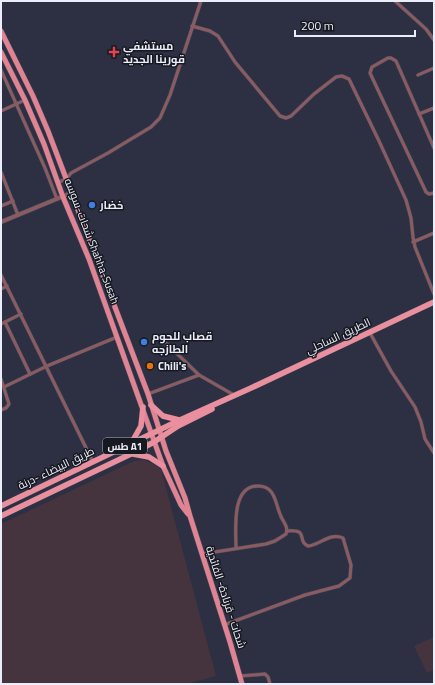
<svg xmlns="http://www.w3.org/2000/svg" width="435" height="685" viewBox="0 0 435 685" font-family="'Titillium Web',Cairo,sans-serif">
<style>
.industrial{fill:#45333d}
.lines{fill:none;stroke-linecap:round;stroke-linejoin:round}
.minor-casing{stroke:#484b5c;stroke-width:4}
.tertiary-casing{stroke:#484b5c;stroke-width:5}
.primary-casing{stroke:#484b5c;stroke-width:6}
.trunk-casing{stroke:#484b5c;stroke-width:6}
.minor{stroke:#8a5c62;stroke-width:3}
.tertiary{stroke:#8a5c62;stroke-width:4}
.primary{stroke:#e08392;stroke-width:5}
.trunk{stroke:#ea8f9e;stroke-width:5.5}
.health-dot{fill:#e0444e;stroke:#171921;stroke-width:1.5}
.shop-dot{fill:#3f7fe0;stroke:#171921;stroke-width:1.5}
.food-dot{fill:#e8710a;stroke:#171921;stroke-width:1.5}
.labels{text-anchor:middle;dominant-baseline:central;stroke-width:3;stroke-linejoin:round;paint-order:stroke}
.shield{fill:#171921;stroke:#abaeb9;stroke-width:1}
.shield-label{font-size:10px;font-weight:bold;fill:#ebeefa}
.poi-label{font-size:11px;font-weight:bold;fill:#ebeefa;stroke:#171921;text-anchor:start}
.street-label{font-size:11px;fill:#ebeefa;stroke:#171921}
</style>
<rect width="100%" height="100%" fill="#2d3042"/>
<g class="industrial">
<polygon points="144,460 154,464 161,469 216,676 188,684 1,684 1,524 134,461"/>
<polygon points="434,637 434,670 427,673 414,646"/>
</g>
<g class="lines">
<defs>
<g id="minor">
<polyline points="395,1 426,29 434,40"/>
<polyline points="192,26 210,31 218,36 235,62 280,116 286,118 291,116 314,94 336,77 342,76 349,79 379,141 406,200 411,218 413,237 415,247 434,294"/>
<polyline points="1,70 45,168 57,199"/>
<polyline points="418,75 434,68"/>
<polyline points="1,111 25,100"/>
<polyline points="419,114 434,108"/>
<polyline points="434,148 396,61 391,58 388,58 372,67 370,73 426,192 429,194 434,193"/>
<polyline points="1,172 18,215"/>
<polyline points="59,182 66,179 71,173 108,153 151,127 160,118 170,95 201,1"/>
<polyline points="1,206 13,201"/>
<polyline points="413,242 434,233"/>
<polyline points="1,275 93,462"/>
<polyline points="1,289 7,286"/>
<polyline points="5,322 30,374"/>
<polyline points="1,324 21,314"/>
<polyline points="370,333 391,371 415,407 421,422 425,439 434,453"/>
<polyline points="199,375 234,395"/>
<polyline points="1,379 9,404 6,408 1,410"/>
<polyline points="4,387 47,366 117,337"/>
<polyline points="148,394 199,375 161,338"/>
<path d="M202 554 266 544 275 541 286 534C289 526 282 521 280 514 275 502 275 486 258 486 231 486 236 529 236 548"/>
<path d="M224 625 305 595 339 586 350 578 351 565 343 538C330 532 320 545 308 546 296 541 310 529 287 531"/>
<polyline points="240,676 265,674 268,677 270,684"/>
</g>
<polyline id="tertiary" points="1,222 71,193"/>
<g id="primary">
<polyline points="1,31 33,96 48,131 148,394 166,451 185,498 190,516 230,642 242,684"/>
<polyline points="1,52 25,100 44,144 63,197 89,259 163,466 181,505 188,514"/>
</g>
<g id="trunk">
<polyline points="151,405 163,416 179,420"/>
<polyline points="132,442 141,426 143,407"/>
<polyline points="133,454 149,457 163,466"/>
<polyline points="1,506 180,420 251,388 434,302"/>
<polyline points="1,516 133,453 154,442 178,426 212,409"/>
</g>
</defs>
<use href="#minor" class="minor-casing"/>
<use href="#tertiary" class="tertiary-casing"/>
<use href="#primary" class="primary-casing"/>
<use href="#trunk" class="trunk-casing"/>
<use href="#minor" class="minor"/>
<use href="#tertiary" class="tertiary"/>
<use href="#primary" class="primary"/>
<use href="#trunk" class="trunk"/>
</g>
<path class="health-dot" d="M112 46h4v4h4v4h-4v4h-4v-4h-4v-4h4z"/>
<g class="shop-dot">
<circle cx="92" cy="205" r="4"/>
<circle cx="144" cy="342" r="4"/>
</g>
<circle class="food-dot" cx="150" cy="366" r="4"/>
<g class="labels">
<rect class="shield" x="103" y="438" width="44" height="16" rx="3"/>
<g class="shield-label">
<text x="125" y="446">طس A1</text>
</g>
<g class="poi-label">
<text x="123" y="46">مستشفي<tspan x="123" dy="13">قورينا الجديد</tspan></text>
<text x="100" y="205">خضار</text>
<text x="152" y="336">قصاب للحوم<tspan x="152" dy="13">الطازجه</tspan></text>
<text x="158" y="366">Chili's</text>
</g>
<g class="street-label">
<text transform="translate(92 241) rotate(69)">شحات-سوسه Shahha-Susah</text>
<text transform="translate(338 336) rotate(-25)">الطريق الساحلي</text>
<text transform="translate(56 468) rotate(-26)">طريق البيضاء -درنة</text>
<text transform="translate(226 597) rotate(72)">شحات - قرنادة- الفائدية</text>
</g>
</g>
<rect width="435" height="685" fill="none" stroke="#ebeefa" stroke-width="4"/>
<path d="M295 30v6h120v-6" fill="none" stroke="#ebeefa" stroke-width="2"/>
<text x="301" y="30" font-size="12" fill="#ebeefa" stroke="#171921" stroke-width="3" paint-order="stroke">200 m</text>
</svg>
